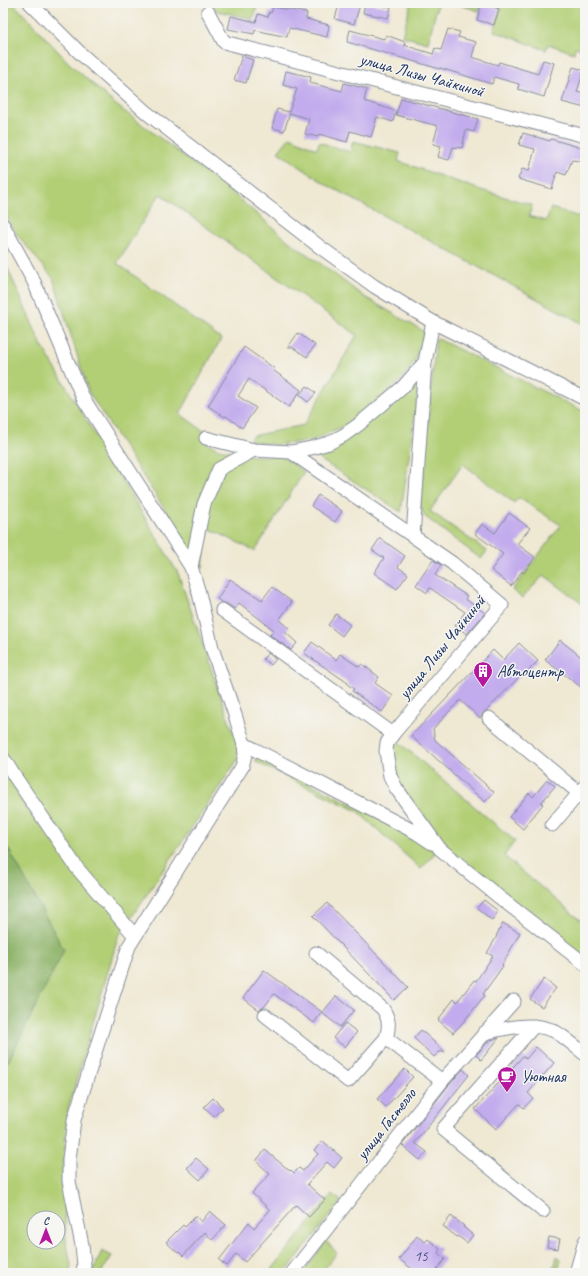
<svg xmlns="http://www.w3.org/2000/svg" width="588" height="1276" viewBox="0 0 588 1276" font-family="Caveat,sans-serif">
<style>
.green{fill:#b2cf76;stroke:#667f6a;fill-rule:evenodd}
.forest{fill:#8db267;stroke:#547062}
.building{fill:#c2aced}
.lines{fill:none;stroke-linecap:round;stroke-linejoin:round}
.minor-casing{stroke:#858c98;stroke-width:15}
.minor{stroke:#fff;stroke-width:13}
.labels{text-anchor:middle;dominant-baseline:central;stroke-width:3;stroke-linejoin:round;paint-order:stroke}
.number-label{font-size:15px;fill:#454e82}
.street-label{font-size:17px;fill:#1b2f5e;stroke:#f6f6f2}
.poi-label{font-size:17px;fill:#1b2f5e;stroke:#f6f6f2;text-anchor:start}
</style>
<rect width="100%" height="100%" fill="#f6f6f2"/>
<filter id="ink" filterUnits="userSpaceOnUse"><feTurbulence type="fractalNoise" baseFrequency=".025" numOctaves="2"/><feDisplacementMap in="SourceGraphic" scale="8" xChannelSelector="R" yChannelSelector="G"/><feConvolveMatrix kernelMatrix="1 2 1 2 8 2 1 2 1" color-interpolation-filters="sRGB"/></filter>
<filter id="wash" filterUnits="userSpaceOnUse"><feTurbulence type="fractalNoise" baseFrequency=".012" numOctaves="4" result="noise"/><feDisplacementMap in="SourceGraphic" scale="16" xChannelSelector="R" yChannelSelector="G"/><feGaussianBlur stdDeviation="0.9" result="paint"/><feColorMatrix in="noise" values="0 0 0 0 0 0 0 0 0 0 0 0 0 0 0 0 0 1.4 0 .05"/><feComposite in="paint" operator="in"/></filter>
<g filter="url(#wash)">
<rect width="100%" height="100%" fill="#efe8d2"/>
<g class="green">
<polygon points="3,3 13,3 69,63 116,105 225,187 291,243 321,264 363,296 425,332 414,362 401,381 351,422 312,441 275,445 250,441 252,436 304,425 357,335 160,194 117,263 221,339 180,414 208,434 203,441 219,449 255,456 282,456 304,472 255,551 206,527 203,568 89,393 53,278 13,230 3,208"/>
<polygon points="212,3 270,3 269,7 258,4 253,19 217,11"/>
<polygon points="411,3 438,3 428,43 402,36"/>
<polygon points="454,3 481,3 479,11"/>
<polygon points="487,3 582,3 585,4 585,50 575,47 574,53 548,44 546,50 494,31 501,8"/>
<polygon points="290,137 317,149 319,142 350,152 353,141 400,153 398,161 481,190 532,205 529,216 546,221 551,208 585,219 585,325 327,185 278,152"/>
<path d="M3 258 42 346 178 573 241 755 118 937 68 1109 63 1174 66 1240 71 1265 70 1273H3ZM34 1218H58V1242H34Z"/>
<polygon points="436,338 585,412 585,606 544,575 522,598 512,590 561,525 519,498 514,503 463,464 430,511 487,551 481,559 424,516 420,504"/>
<polygon points="421,373 401,512 310,453"/>
<polygon points="394,738 515,841 504,856 585,924 585,959 440,841 420,818 392,770 391,756"/>
<polygon points="256,756 407,832 436,852 421,869 357,811 256,762"/>
<polygon points="332,1194 341,1201 285,1273 269,1273"/>
<polygon points="326,1241 337,1253 321,1273 303,1273"/>
<polygon points="102,1251 112,1256 101,1273 92,1273"/>
<polygon points="557,1256 561,1259 558,1270 556,1273 544,1273 555,1265"/>
</g>
<polygon class="forest" points="3,839 64,950 9,1060 3,1067"/>
<g id="blocks">
<g class="building">
<polygon points="348,3 360,5 354,24 335,19 339,4 347,6"/>
<polygon points="365,3 391,7 388,18 363,13"/>
<polygon points="482,3 499,9 494,25 477,20"/>
<polygon points="273,7 307,13 306,19 329,25 327,37 289,28 287,37 255,30 254,34 228,29 231,16 256,22 258,14 268,17 269,12 271,13"/>
<polygon points="448,29 460,32 458,37 476,42 472,57 498,65 499,62 538,74 543,60 554,63 544,97 518,89 519,84 494,77 492,84 440,68 440,69 347,42 350,30 384,39 386,35 405,42 404,45 433,54 435,48 441,50"/>
<polygon points="242,56 253,60 246,83 234,80"/>
<polygon points="573,67 584,70 577,92 585,94 585,108 562,102"/>
<polygon points="286,71 311,77 310,83 342,91 344,83 367,89 364,101 396,111 393,122 377,117 371,137 350,131 347,142 319,134 318,137 305,134 309,119 290,113 284,131 272,128 277,109 289,112 297,89 283,85"/>
<polygon points="401,98 478,119 474,132 466,130 462,148 453,147 449,160 438,157 441,146 433,144 438,126 396,115"/>
<polygon points="523,133 550,141 551,139 585,149 585,162 572,160 566,175 557,172 552,189 518,179 522,169 529,171 535,149 519,145"/>
<polygon points="298,333 315,345 307,357 292,347 288,347"/>
<polygon points="244,347 275,369 274,371 301,390 289,407 249,379 238,396 256,408 242,428 226,416 225,417 208,406"/>
<polygon points="307,386 316,393 308,402 299,395"/>
<polygon points="318,495 342,511 335,522 311,506"/>
<polygon points="509,513 530,528 517,544 535,557 524,573 522,571 511,586 491,570 503,554 475,534 482,524 495,533"/>
<polygon points="380,538 405,556 398,567 408,574 397,589 374,573 384,558 372,550"/>
<polygon points="433,560 441,565 435,575 467,596 465,599 485,613 467,634 455,626 465,612 430,588 427,593 416,585"/>
<polygon points="230,579 262,600 272,587 292,602 279,620 289,628 285,632 297,643 291,650 270,635 274,630 239,603 235,609 227,604 221,602 217,599"/>
<polygon points="336,614 350,625 342,636 328,625"/>
<polygon points="560,640 585,660 585,690 545,660"/>
<polygon points="312,642 336,660 340,654 359,667 362,664 379,677 375,683 393,696 382,712 352,691 354,689 347,684 348,683 304,653"/>
<polygon points="519,643 538,661 523,676 522,674 487,710 483,713 480,718 460,700 433,729 435,740 494,792 485,802 411,736 493,650 503,660"/>
<polygon points="268,653 276,659 271,665 263,659"/>
<polygon points="547,780 555,786 541,803 543,804 523,829 509,817 529,793 533,797"/>
<polygon points="484,900 498,911 492,920 477,908"/>
<polygon points="327,903 408,987 394,1000 313,916"/>
<polygon points="503,923 520,933 502,965 503,966 483,994 485,995 465,1020 453,1033 438,1020 454,999 457,1002 474,980 476,981 493,956 487,953 497,936 496,936"/>
<polygon points="264,970 322,1012 314,1023 274,994 264,1007 259,1010 243,998"/>
<polygon points="544,979 556,988 542,1007 530,999"/>
<polygon points="336,996 354,1010 340,1027 322,1013"/>
<polygon points="345,1023 357,1032 345,1047 333,1038"/>
<polygon points="421,1030 445,1052 439,1052 434,1057 414,1038"/>
<polygon points="499,1038 481,1060 476,1055 490,1040"/>
<polygon points="536,1047 554,1063 528,1093 533,1098 524,1108 519,1104 496,1129 475,1109 523,1056 526,1059"/>
<polygon points="405,1069 413,1077 386,1107 377,1099"/>
<polygon points="463,1069 469,1075 415,1143 427,1152 420,1160 402,1145 448,1086"/>
<polygon points="213,1098 223,1108 214,1116 204,1107"/>
<polygon points="323,1141 342,1158 334,1168 327,1162 307,1184 325,1200 309,1217 296,1205 245,1262 236,1254 227,1266 219,1260 249,1222 254,1228 270,1210 252,1193 270,1174 256,1161 265,1150 290,1171 291,1170 294,1173 299,1168 303,1171 318,1154 314,1150"/>
<polygon points="196,1158 209,1169 200,1180 187,1168"/>
<polygon points="210,1211 226,1225 212,1240 205,1232 183,1256 179,1252 178,1253 166,1242 183,1225 185,1227 196,1216 201,1222"/>
<polygon points="451,1216 464,1226 463,1227 473,1235 467,1243 458,1236 457,1237 443,1226"/>
<polygon points="417,1236 425,1242 428,1239 440,1249 438,1253 445,1259 434,1273 417,1273 399,1259"/>
<polygon points="549,1237 560,1239 558,1249 547,1247"/>
</g>
</g>
</g>
<g filter="url(#ink)">
<use href="#blocks" fill-opacity="0" stroke="#858c98" stroke-width="1"/>
<g class="lines">
<defs>
<g id="minor">
<polyline points="30,3 80,53 147,113 320,247 374,286 433,322 585,399"/>
<polyline points="208,12 224,42 585,136"/>
<polyline points="3,225 34,282 83,398 191,567 199,593 212,648 235,715 244,744 245,755 242,767 129,946 102,1030 74,1120 69,1159 69,1181 82,1245 84,1265 83,1273"/>
<polyline points="206,438 254,450 291,452 452,563 502,605 393,734 387,743 386,751 390,776 396,788 440,849 499,897 585,964"/>
<polyline points="291,452 311,448 329,443 344,435 358,425 403,387 425,362 433,322"/>
<polyline points="413,536 425,362"/>
<polyline points="191,567 204,504 219,469 254,450"/>
<polyline points="222,610 393,734"/>
<polyline points="489,718 585,798"/>
<polyline points="244,744 417,833 432,843"/>
<polyline points="3,758 15,777 77,868 135,936"/>
<polyline points="552,825 585,786"/>
<path d="M265 1015 348 1081 386 1038C390 1026 389 1019 383 1009L316 953"/>
<polyline points="534,1026 443,1129 543,1211"/>
<path d="M484 1033C507 1028 529 1022 552 1030 560 1033 577 1048 585 1054"/>
<polyline points="386,1038 442,1081"/>
<polyline points="292,1273 442,1081 514,1001"/>
<polyline points="576,1273 585,1241"/>
</g>
</defs>
<use href="#minor" class="minor-casing"/>
<use href="#minor" class="minor"/>
</g>
</g>
<defs>
<symbol id="building-pin" viewBox="-11 -11 22 30"><path d="M0 17L-7.5 6A9.5 9.5 0 1 1 7.5 6Z" fill="#b5179e" stroke="#f6f6f2"/><path d="M-4-6H4V6H1V3H-1V6H-4ZM-2.5-4.3h1.7v1.8h-1.7ZM.8-4.3h1.7v1.8H.8ZM-2.5-1h1.7V.8h-1.7ZM.8-1h1.7V.8H.8Z" fill="#fff"/></symbol>
<symbol id="cafe-pin" viewBox="-11 -11 22 30"><path d="M0 17L-7.5 6A9.5 9.5 0 1 1 7.5 6Z" fill="#b5179e" stroke="#f6f6f2"/><path d="M-5.5-4.5H6V0H3Q3 3.5 0 3.5H-2.5Q-5.5 3.5-5.5 0ZM3-3.2v2h1.7v-2ZM-6 4.5H4V6H-6Z" fill="#fff"/></symbol>
</defs>
<g fill-rule="evenodd">
<use href="#building-pin" x="472" y="660" width="22" height="30"/>
<use href="#cafe-pin" x="496" y="1065" width="22" height="30"/>
</g>
<g class="labels">
<g class="number-label">
<text x="421" y="1256">15</text>
</g>
<g class="street-label">
<text transform="translate(422 75) rotate(15)">улица Лизы Чайкиной</text>
<text transform="translate(442 647) rotate(-51)">улица Лизы Чайкиной</text>
<text transform="translate(386 1124) rotate(-52)">улица Гастелло</text>
</g>
<g class="poi-label">
<text x="497" y="671">Автоцентр</text>
<text x="521" y="1076">Уютная</text>
</g>
</g>
<rect width="588" height="1276" fill="none" stroke="#f6f6f2" stroke-width="16"/>
<g transform="translate(46 1230)"><circle r="19" fill="#f6f6f2" stroke="#9ea6b7"/>
<path d="M0-3L7 15L0 10L-7 15Z" fill="#b5179e"/>
<text y="-6" font-size="11" font-weight="bold" text-anchor="middle" fill="#1b2f5e">С</text>
</g>
</svg>
